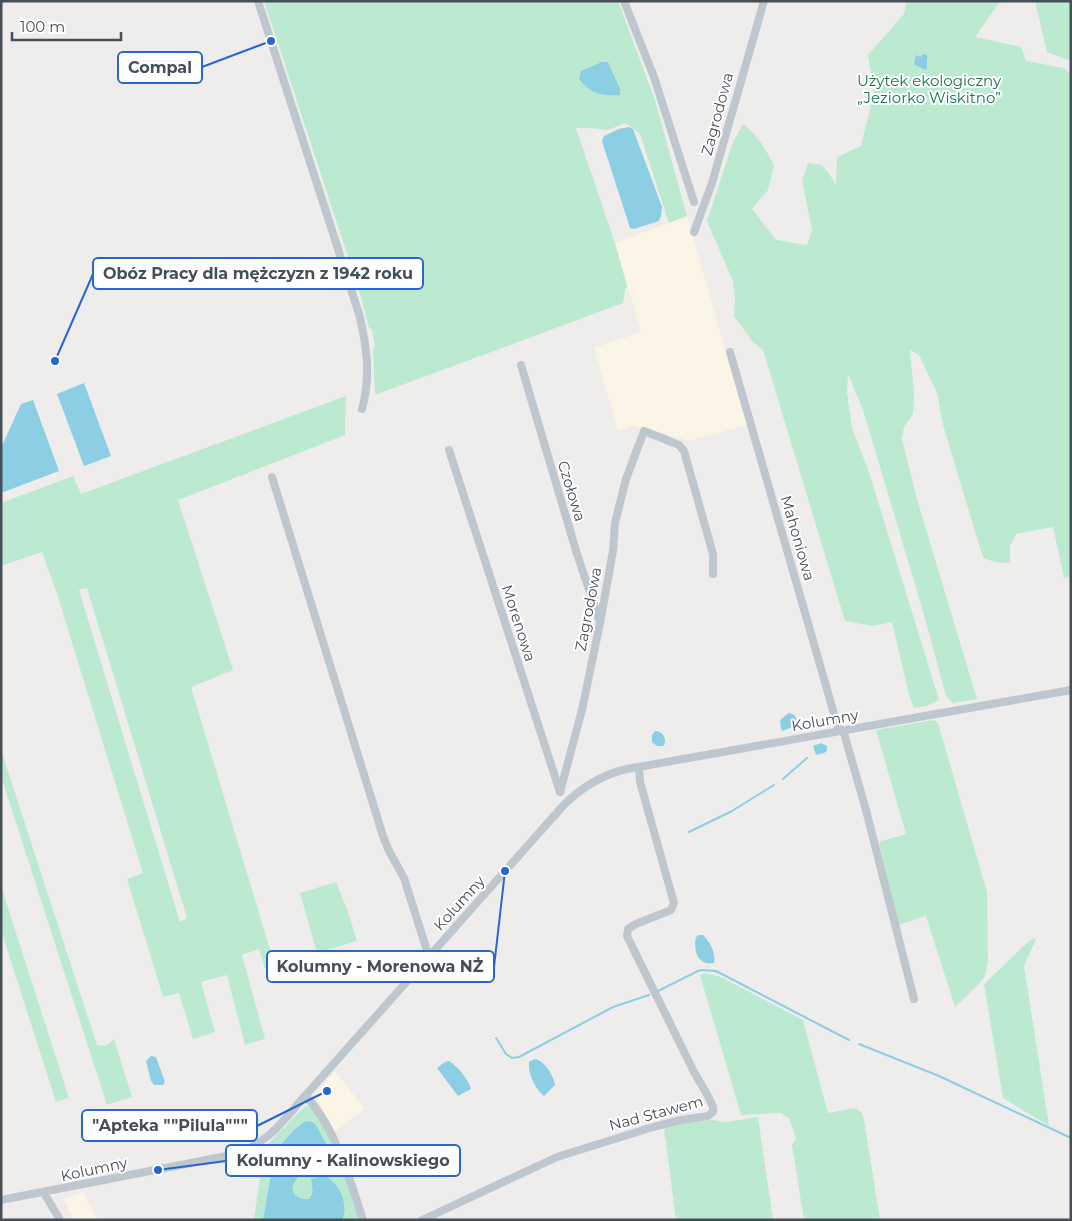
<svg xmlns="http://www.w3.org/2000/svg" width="1072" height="1221" viewBox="0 0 1072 1221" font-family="Montserrat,sans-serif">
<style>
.commercial{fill:#faf5e5}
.green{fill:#bcead1;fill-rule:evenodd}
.water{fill:#8ccee4}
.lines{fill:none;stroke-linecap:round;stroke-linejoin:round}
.stream{stroke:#8ccee4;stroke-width:2}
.minor{stroke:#bec6ce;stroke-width:8}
.labels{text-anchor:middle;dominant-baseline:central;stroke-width:4;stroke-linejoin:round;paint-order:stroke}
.park-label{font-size:15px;fill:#1d734c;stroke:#fff}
.street-label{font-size:15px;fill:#464e58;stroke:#fff}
.leader{fill:none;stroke:#2567cf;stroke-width:2}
.callout-dot{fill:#2567cf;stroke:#fff;stroke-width:2}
.callout{fill:#fff;stroke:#2567cf;stroke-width:2}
.callout-label{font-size:16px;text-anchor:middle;font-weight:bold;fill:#464e58}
</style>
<rect width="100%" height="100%" fill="#efecec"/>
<g class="commercial">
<polygon points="687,216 747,425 689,441 649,429 632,426 618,431 594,348 641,332 615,243"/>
<polygon points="335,1071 365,1109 333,1132 315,1095"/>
<polygon points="84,1192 97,1220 73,1220 64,1199"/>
</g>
<g class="green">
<polygon points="264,1 618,1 655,100 687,216 669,223 640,134 626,123 608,130 589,128 576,128 615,243 627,286 625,290 623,303 375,395 373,350 375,347 372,330 369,328 359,290"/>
<path d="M907 1H1002L998 4 975 37 1021 47 1026 61 1064 68 1071 75V576L1064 578 1053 527 1016 534 1010 546V563L995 562 983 558 943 425 937 393 919 355 910 350 914 394 913 414 904 427 902 439 917 499 977 699 953 703 946 696 922 608 863 410 848 374 847 393 852 428 869 472 939 700 927 706 914 708 910 699 892 622 874 626 845 621 763 350 752 341 734 316 735 300 733 281 707 221 733 142 743 124C758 136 766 149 774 166L768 190 752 209 776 240 807 245 812 230 802 180 808 163 822 165 830 175 836 185 837 157 861 146 874 92 868 55 904 14Z"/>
<polygon points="1035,1 1071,1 1071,61 1047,52"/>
<path d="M346 396 345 435 178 500 233 670 191 687 275 966 265 969 259 949 242 955 265 1039 245 1045 227 975 201 982 215 1032 193 1039 179 993 163 997 127 879 143 873 57 594 42 552 1 566V503L73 476 81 494ZM87 588 187 918 180 922 79 590Z"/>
<polygon points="934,720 938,723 987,892 988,960 985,976 978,985 955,1007 926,916 898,925 879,842 906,834 876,730"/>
<polygon points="1,750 97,1045 106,1046 114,1039 132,1097 107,1105 1,776"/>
<polygon points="336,882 348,912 357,941 317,953 300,893"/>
<polygon points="1,886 69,1098 56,1102 1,930"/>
<polygon points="1037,937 1024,966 1049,1126 1003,1098 984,984 1030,940"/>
<polygon points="705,973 721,977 803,1020 828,1113 854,1108 861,1112 864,1120 880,1220 804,1220 792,1145 796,1139 789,1118 781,1113 741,1115 700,975"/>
<polygon points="305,1106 312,1107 315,1110 340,1157 358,1212 358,1219 254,1220 263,1157 221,1164 250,1155 261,1150 266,1153 264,1148"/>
<polygon points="758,1117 773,1220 676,1220 664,1129 684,1123 713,1120 726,1122"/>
</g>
<g class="water">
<polygon points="926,54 927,56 927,69 925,70 914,64 916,55 921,57 922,55"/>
<path d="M602 62H608L620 89V95C600 96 591 94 579 79L581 71Z"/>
<polygon points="629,127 633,129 662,207 661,216 659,221 634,229 630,228 602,141 604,136 619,129"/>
<polygon points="84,383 111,456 84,466 57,394"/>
<polygon points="33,400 59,471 1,493 1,448 21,404"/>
<path d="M789 713C796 714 798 719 796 725L783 731 781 729 780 720Z"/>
<path d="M655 731C663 731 668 740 663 746H657L652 742V735Z"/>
<polygon points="821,743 827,746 827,751 824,753 816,755 813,746"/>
<path d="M699 935H703C710 942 716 953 714 963 698 966 693 951 696 937Z"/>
<polygon points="151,1056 156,1057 165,1082 163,1085 154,1085 151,1081 146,1061"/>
<path d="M535 1059C545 1061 553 1075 555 1085L544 1096C535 1089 528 1074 529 1062Z"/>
<path d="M449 1061C458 1067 468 1079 471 1089L458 1096 437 1068 445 1062Z"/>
<path d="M306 1121 312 1122 316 1125 335 1161 336 1166 333 1169 306 1171 281 1157 277 1153C278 1145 299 1124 306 1121Z"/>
<path d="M278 1164 286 1166 299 1174C298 1178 295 1181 293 1185 290 1195 301 1200 309 1199 315 1193 312 1186 311 1179L323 1176C338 1179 350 1206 342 1220H263L271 1175 273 1169Z"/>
</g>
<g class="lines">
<g class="stream">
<polyline points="783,779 807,758"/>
<polyline points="689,832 732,811 774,785"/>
<polyline points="658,991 698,971 702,970 716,971 849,1040"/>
<polyline points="496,1038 506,1054 512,1058 519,1057 613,1007 649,995"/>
<polyline points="859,1044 939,1076 1071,1138"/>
</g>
<g class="minor">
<path d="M258 1 359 314C367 346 371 377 362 409"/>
<polyline points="624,1 654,77 694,202"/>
<polyline points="694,232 712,183 764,1"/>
<polyline points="730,352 839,731"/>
<polyline points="521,365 577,554 600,622"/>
<polyline points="449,450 560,792"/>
<polyline points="272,477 383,836 388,849 404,878 429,957"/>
<polyline points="843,730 866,810 914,999"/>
<polyline points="560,792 582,710 600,623 613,551 615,523 626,479 644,431 679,445 684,451 713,554 713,574"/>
<path d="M305 1096C334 1123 351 1183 363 1220"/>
<polyline points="44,1193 60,1220"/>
<path d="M1 1200 227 1156C266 1147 280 1124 305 1096L562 807C581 787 601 775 627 769L1071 690"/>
<polyline points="422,1220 557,1157 653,1127 681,1120 708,1116 713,1112 713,1107 708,1096 694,1072 627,936 628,929 636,924 671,910 674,903 640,782 639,767"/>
</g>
</g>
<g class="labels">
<g class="park-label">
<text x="929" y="80">Użytek ekologiczny<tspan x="929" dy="17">„Jeziorko Wiskitno”</tspan></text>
</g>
<g class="street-label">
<text transform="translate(717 114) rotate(-75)">Zagrodowa</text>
<text transform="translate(572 491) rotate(73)">Czołowa</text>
<text transform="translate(798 538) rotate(74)">Mahoniowa</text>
<text transform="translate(588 609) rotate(-79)">Zagrodowa</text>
<text transform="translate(519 623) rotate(72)">Morenowa</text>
<text transform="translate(825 720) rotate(-10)">Kolumny</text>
<text transform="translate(459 903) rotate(-48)">Kolumny</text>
<text transform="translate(656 1113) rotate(-15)">Nad Stawem</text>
<text transform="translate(94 1169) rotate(-12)">Kolumny</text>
</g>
</g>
<path class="leader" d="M271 41L202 67M55 361L93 274M505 871L494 967M327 1091L257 1126M158 1170L226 1161"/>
<g class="callout-dot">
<circle cx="271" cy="41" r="5"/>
<circle cx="55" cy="361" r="5"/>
<circle cx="505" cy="871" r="5"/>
<circle cx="327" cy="1091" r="5"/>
<circle cx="158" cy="1170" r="5"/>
</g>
<g class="callout">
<rect x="118" y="52" width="84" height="31" rx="5"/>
<rect x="93" y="258" width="330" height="31" rx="5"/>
<rect x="267" y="951" width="227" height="31" rx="5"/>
<rect x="82" y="1110" width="175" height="31" rx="5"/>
<rect x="226" y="1145" width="234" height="31" rx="5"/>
</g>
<g class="callout-label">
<text x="160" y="73">Compal</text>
<text x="258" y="279">Obóz Pracy dla mężczyzn z 1942 roku</text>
<text x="380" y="972">Kolumny - Morenowa NŻ</text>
<text x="170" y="1131">"Apteka ""Pilula"""</text>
<text x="343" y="1166">Kolumny - Kalinowskiego</text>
</g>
<rect width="1072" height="1221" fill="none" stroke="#464e58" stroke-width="5"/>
<path d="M12 32v8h109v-8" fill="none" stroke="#464e58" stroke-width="2.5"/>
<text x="20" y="32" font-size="15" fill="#464e58" stroke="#ffffff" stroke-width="4" paint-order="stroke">100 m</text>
</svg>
